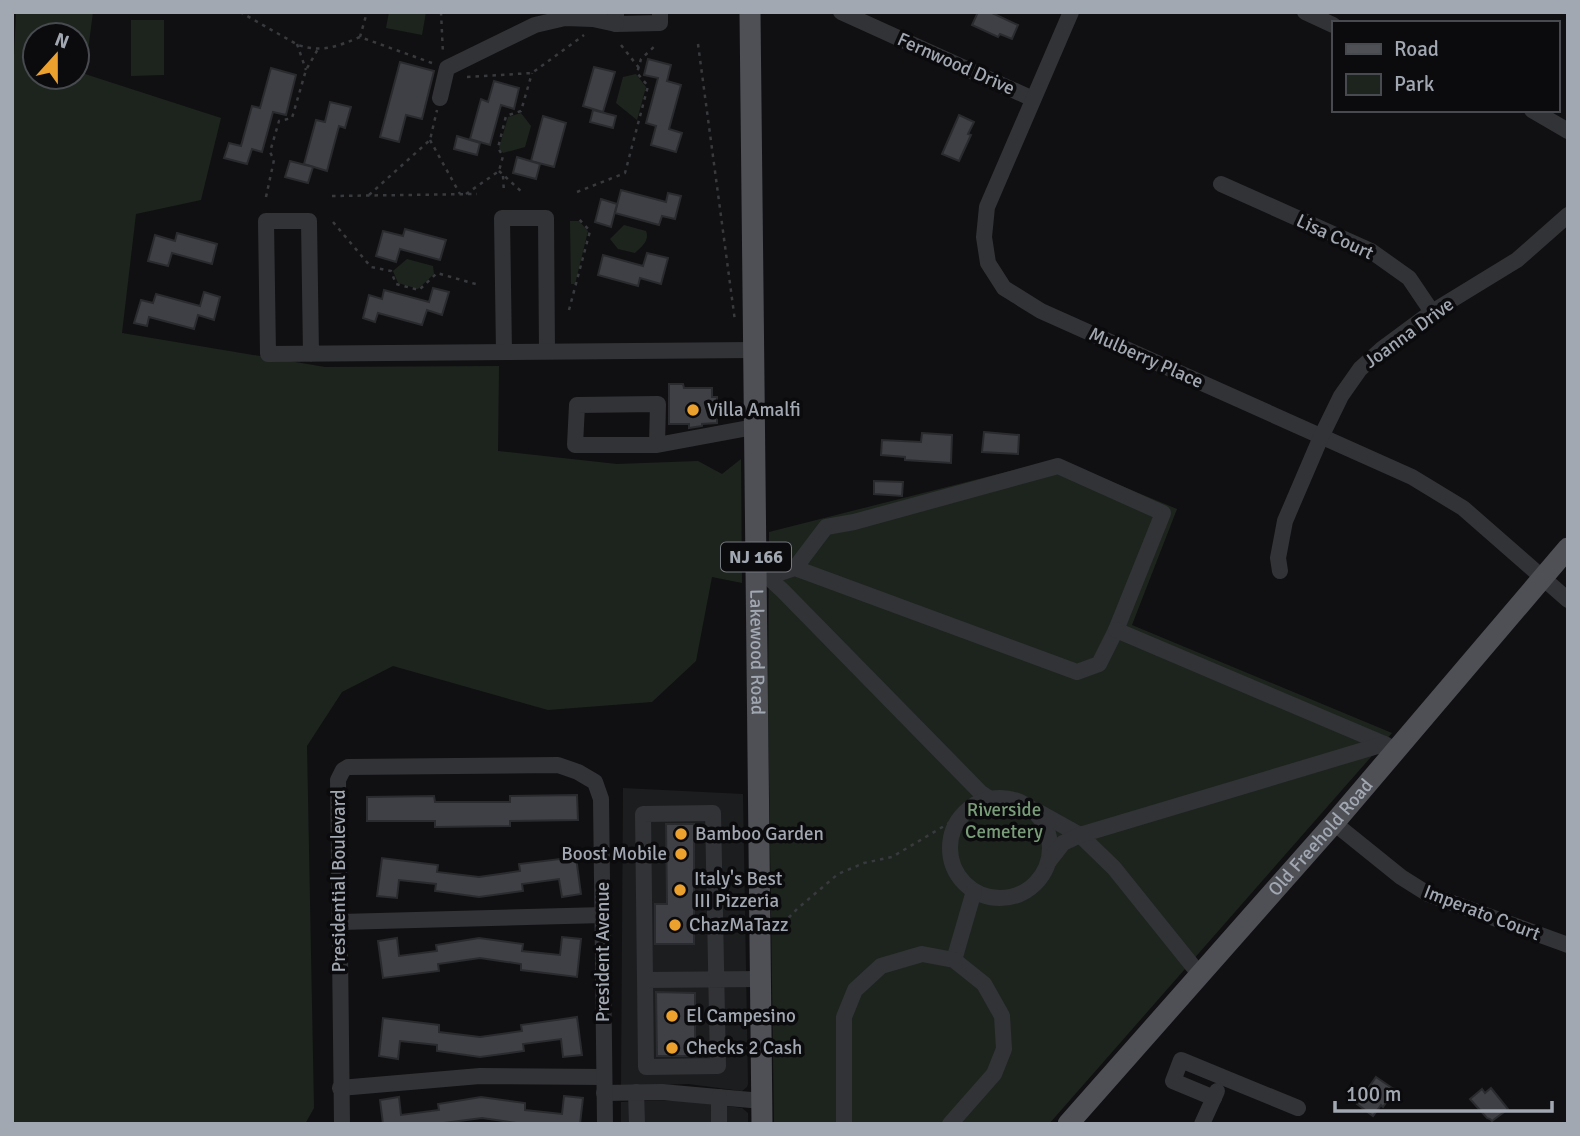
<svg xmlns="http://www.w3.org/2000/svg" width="1580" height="1136" viewBox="0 0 1580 1136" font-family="Signika,sans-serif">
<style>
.built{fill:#1c1d1f}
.green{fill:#1d241d;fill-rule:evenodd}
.building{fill:#3f4045;stroke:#2a2b2e;stroke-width:2}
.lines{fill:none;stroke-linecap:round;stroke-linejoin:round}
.path{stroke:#383a3e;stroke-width:2.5;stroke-dasharray:3.5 5;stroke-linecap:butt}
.minor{stroke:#323337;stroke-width:16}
.major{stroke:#4e5056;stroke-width:21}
.poi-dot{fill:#eca12e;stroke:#0b0b0d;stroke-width:2.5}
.labels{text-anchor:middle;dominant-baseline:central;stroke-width:7;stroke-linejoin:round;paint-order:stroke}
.shield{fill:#0b0b0d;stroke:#757980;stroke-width:2}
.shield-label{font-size:18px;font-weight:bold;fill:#a2a8b2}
.street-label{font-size:19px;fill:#a2a8b2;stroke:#0b0b0d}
.poi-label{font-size:19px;fill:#a2a8b2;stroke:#0b0b0d;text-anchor:start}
.park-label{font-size:19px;fill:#799d79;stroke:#0b0b0d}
</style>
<rect width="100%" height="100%" fill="#101012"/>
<g class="built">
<polygon points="623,788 743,794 748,1084 747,1087 742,1091 688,1084 621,1086"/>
<polygon points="646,1101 686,1101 742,1108 748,1113 748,1124 621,1124 621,1102"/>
</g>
<g class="green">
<path d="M16 12H93L85 74 221 118 201 200 136 214 122 333 325 367 499 366 498 451 617 464 698 461 722 474 741 459 742 583 712 577 696 661 652 702 548 710 393 666 342 692 307 746 314 1108 305 1124H12V100ZM35 35H77V77H35Z"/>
<polygon points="389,12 426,12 422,35 386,28"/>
<polygon points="131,20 164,20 164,75 131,76"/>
<polygon points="636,74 646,87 637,120 616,103 623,77"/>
<polygon points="521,113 531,126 525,147 503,153 499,148 508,117"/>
<polygon points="570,221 579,221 588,231 575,284 571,284"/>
<path d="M624 225 646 231C650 241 641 247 635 253L618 249 610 239Z"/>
<polygon points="407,259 433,266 434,274 418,289 398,283 393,271"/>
<polygon points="1057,459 1177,509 1132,625 1392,733 1049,1124 774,1124 768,702 769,532"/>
</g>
<g class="building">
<polygon points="978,12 990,12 1018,25 1012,39 1000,34 998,37 972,25"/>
<polygon points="648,59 671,65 667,81 681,85 669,129 682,133 676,152 651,145 656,126 646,123 658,78 644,75"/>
<polygon points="400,62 434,71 422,119 406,115 399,142 380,137"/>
<polygon points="594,67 615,72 603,112 583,106"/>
<polygon points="271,68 296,75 286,115 273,112 262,152 252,149 247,164 224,158 229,143 241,146 252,106 260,108"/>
<polygon points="494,81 519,88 514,109 501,105 490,145 470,139 481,99 488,102"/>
<polygon points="330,102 351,107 345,128 339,126 327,171 304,164 316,120 325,122"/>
<polygon points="593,110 616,116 613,128 590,122"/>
<polygon points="959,115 974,122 968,134 971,135 959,161 942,154"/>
<polygon points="543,116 566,123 554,167 531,161"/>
<polygon points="457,136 480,143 477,155 454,149"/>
<polygon points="517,157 540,164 536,179 513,173"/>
<polygon points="290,161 313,167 308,183 285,177"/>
<polygon points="621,190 666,202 668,193 681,196 675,219 662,216 659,225 615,213"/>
<polygon points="601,199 617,204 611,227 595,222"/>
<polygon points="405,229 446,240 440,260 400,249 396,262 376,256 383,231 403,236"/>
<polygon points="177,233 217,244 212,264 172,253 168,266 148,261 155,235 175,241"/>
<polygon points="647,253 668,258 661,284 640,278 638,286 598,275 603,255 643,266"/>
<polygon points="433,288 449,292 442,315 427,310 422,325 378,313 375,322 363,318 369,295 382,299 384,290 429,302"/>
<polygon points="204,292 220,297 214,320 198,315 194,329 149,317 147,326 134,323 141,300 153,303 156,294 200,306"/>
<polygon points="669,384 683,384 684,388 712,388 712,397 717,397 717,423 702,424 702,426 689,428 689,424 669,424"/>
<polygon points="984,432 1019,435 1018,454 982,452"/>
<polygon points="922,433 952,435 951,463 905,460 905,457 881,455 882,440 921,442"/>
<polygon points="874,481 903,482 902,496 874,494"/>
<polygon points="577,795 578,820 510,821 510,826 435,827 435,821 367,821 367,797 434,796 435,802 510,802 510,796"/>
<polygon points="666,824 694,824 694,944 655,944 655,904 667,904"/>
<polygon points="576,857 581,894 562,897 559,879 522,884 523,891 479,897 435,891 436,884 399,880 397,898 377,896 382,858 438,865 437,872 479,877 520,871 519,864"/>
<polygon points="562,937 581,939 577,977 521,970 521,964 480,958 438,964 439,971 383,978 378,941 397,938 399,956 437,951 436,945 479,938 523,944 522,951 560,955"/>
<polygon points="656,992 695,993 695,1056 657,1056"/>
<polygon points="577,1017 582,1055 563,1057 561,1039 523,1044 524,1051 480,1057 437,1051 437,1045 400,1041 398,1059 379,1056 383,1018 439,1025 439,1032 480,1037 522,1031 521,1025"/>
<polygon points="1376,1077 1395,1090 1383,1107 1381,1105 1373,1116 1357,1104"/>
<polygon points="1491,1088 1508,1109 1492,1121 1490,1119 1487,1118 1470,1099 1482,1089 1485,1093"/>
<polygon points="564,1096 583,1098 580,1124 523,1124 482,1118 436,1124 383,1124 380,1100 399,1097 401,1115 439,1110 438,1104 481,1097 525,1103 525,1110 562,1114"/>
</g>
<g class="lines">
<g class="path">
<path d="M240 12 298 45C323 53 338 46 360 37L432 63"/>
<polyline points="441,12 443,54"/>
<polyline points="360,37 367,12"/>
<polyline points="297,44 306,70"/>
<polyline points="698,44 735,321"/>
<polyline points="621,45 639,68"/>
<polyline points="467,77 532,73 584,35"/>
<polyline points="430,140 460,194"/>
<polyline points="499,171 523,193"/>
<polyline points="503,176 504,193"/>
<polyline points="577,192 625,173 648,86 637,73 641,59 657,44"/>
<polyline points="466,194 499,171 503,156 498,148 506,116 521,111 532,73"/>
<polyline points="369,195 430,140 437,110"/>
<polyline points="332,196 477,194"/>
<polyline points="266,197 274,160 270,152 279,121 292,118 306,70 318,49"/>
<polyline points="333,222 371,267 391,271 396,284 419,290 437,273 479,285"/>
<polyline points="569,310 590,231 578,218"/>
<polyline points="777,930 797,909 838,874 864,863 892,857 961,816"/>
</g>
<g class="minor">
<polyline points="616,12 616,24 660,23 660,12"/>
<polyline points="841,12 1033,99"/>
<polyline points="1071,12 987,207 984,237 988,263 1004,288 1041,311 1412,477 1463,508 1568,600"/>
<polyline points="1305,12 1333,25"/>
<polyline points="440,98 447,68 535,25 565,18 593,19 616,24"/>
<polyline points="1532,110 1568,131"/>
<polyline points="1221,184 1371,251 1409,278 1432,312"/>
<polyline points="504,352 502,218 546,218 547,351"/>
<path d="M311 354 309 221H266L268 354C430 353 592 351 754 350"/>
<polyline points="657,445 658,404 577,405 575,445 657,445 754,427"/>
<polyline points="1280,571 1278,558 1285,521 1321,437 1341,396 1360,369 1382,349 1432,312 1517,260 1568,215"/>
<polyline points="762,575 768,577 783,591 981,793 990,799"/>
<polyline points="768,577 795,568 826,527 854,522 1058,466 1163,513 1116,630 1099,664 1077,672 795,568"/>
<polyline points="1116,630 1387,745"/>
<circle cx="1000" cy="848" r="50"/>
<polyline points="1035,810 1080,835 1114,868 1200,975"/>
<polyline points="1334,823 1401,877 1428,894 1568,945"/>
<polyline points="1049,861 1063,843 1080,835 1384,744"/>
<polyline points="340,922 604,915"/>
<polyline points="954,960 974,891"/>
<polyline points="645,980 643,814 713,813 718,1066 646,1067 645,980 760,979"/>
<polyline points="340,1088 480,1076 604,1077"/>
<polyline points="636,1092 637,1124"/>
<polyline points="604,1093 662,1092 762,1101"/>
<polyline points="719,1097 719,1124"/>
<polyline points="1214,1098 1173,1081 1181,1060 1298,1108"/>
<polyline points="342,1124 338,780 343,770 348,767 558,765 578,772 595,782 601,799 605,1124"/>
<polyline points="844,1124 844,1017 855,990 881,966 922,954 954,960 984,984 1002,1016 1004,1049 994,1074 950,1124"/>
<polyline points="1202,1124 1217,1091"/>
</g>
<g class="major">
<path id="s1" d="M750 12 762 1124"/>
<path id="s2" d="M1068 1124 1334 823 1568 548"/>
</g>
</g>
<g class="poi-dot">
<circle cx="693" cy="410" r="7"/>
<circle cx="681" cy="834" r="7"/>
<circle cx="681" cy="854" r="7"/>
<circle cx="680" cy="890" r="7"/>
<circle cx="675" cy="925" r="7"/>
<circle cx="672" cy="1016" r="7"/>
<circle cx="672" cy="1048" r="7"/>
</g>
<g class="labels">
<rect class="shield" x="721" y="542.5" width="70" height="29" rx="5"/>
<g class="shield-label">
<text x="756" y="557">NJ 166</text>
</g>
<g class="street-label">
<text transform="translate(956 64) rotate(24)">Fernwood Drive</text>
<text transform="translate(1335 237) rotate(25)">Lisa Court</text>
<text transform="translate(1409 333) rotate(-36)">Joanna Drive</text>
<text transform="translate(1146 358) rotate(24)">Mulberry Place</text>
<text stroke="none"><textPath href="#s1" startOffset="640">Lakewood Road</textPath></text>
<text stroke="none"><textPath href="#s2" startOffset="382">Old Freehold Road</textPath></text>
<text transform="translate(339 881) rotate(-90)">Presidential Boulevard</text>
<text transform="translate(1482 913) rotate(21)">Imperato Court</text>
<text transform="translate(603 952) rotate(-90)">President Avenue</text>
</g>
<g class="poi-label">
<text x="707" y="410">Villa Amalfi</text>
<text x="695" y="834">Bamboo Garden</text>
<text x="667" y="854" text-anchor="end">Boost Mobile</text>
<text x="694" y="879">Italy's Best<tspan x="694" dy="22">III Pizzeria</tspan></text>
<text x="689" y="925">ChazMaTazz</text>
<text x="686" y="1016">El Campesino</text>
<text x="686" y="1048">Checks 2 Cash</text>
</g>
<g class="park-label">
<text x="1004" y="810">Riverside<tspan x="1004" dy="22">Cemetery</tspan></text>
</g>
</g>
<rect width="1580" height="1136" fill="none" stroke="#a2a8b2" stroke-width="28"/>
<rect x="1332" y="21" width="228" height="91" fill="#0b0b0d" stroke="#474a4f" stroke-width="2"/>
<rect x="1346" y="44" width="35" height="10" fill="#4e5056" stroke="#474a4f" stroke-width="2"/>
<text x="1394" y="56" font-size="21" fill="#a2a8b2">Road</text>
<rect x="1346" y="74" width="35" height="21" fill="#1d241d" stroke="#474a4f" stroke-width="2"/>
<text x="1394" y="91" font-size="21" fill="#a2a8b2">Park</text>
<g transform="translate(56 56) rotate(21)"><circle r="33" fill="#0b0b0d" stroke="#474a4f" stroke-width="2"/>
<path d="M0-5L12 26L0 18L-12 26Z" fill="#eca12e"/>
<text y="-10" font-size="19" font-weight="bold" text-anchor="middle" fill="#a2a8b2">N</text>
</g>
<path d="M1335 1101v10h217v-10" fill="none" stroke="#a2a8b2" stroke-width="3.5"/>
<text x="1346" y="1101" font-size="21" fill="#a2a8b2" stroke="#0b0b0d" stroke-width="5" paint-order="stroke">100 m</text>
</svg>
